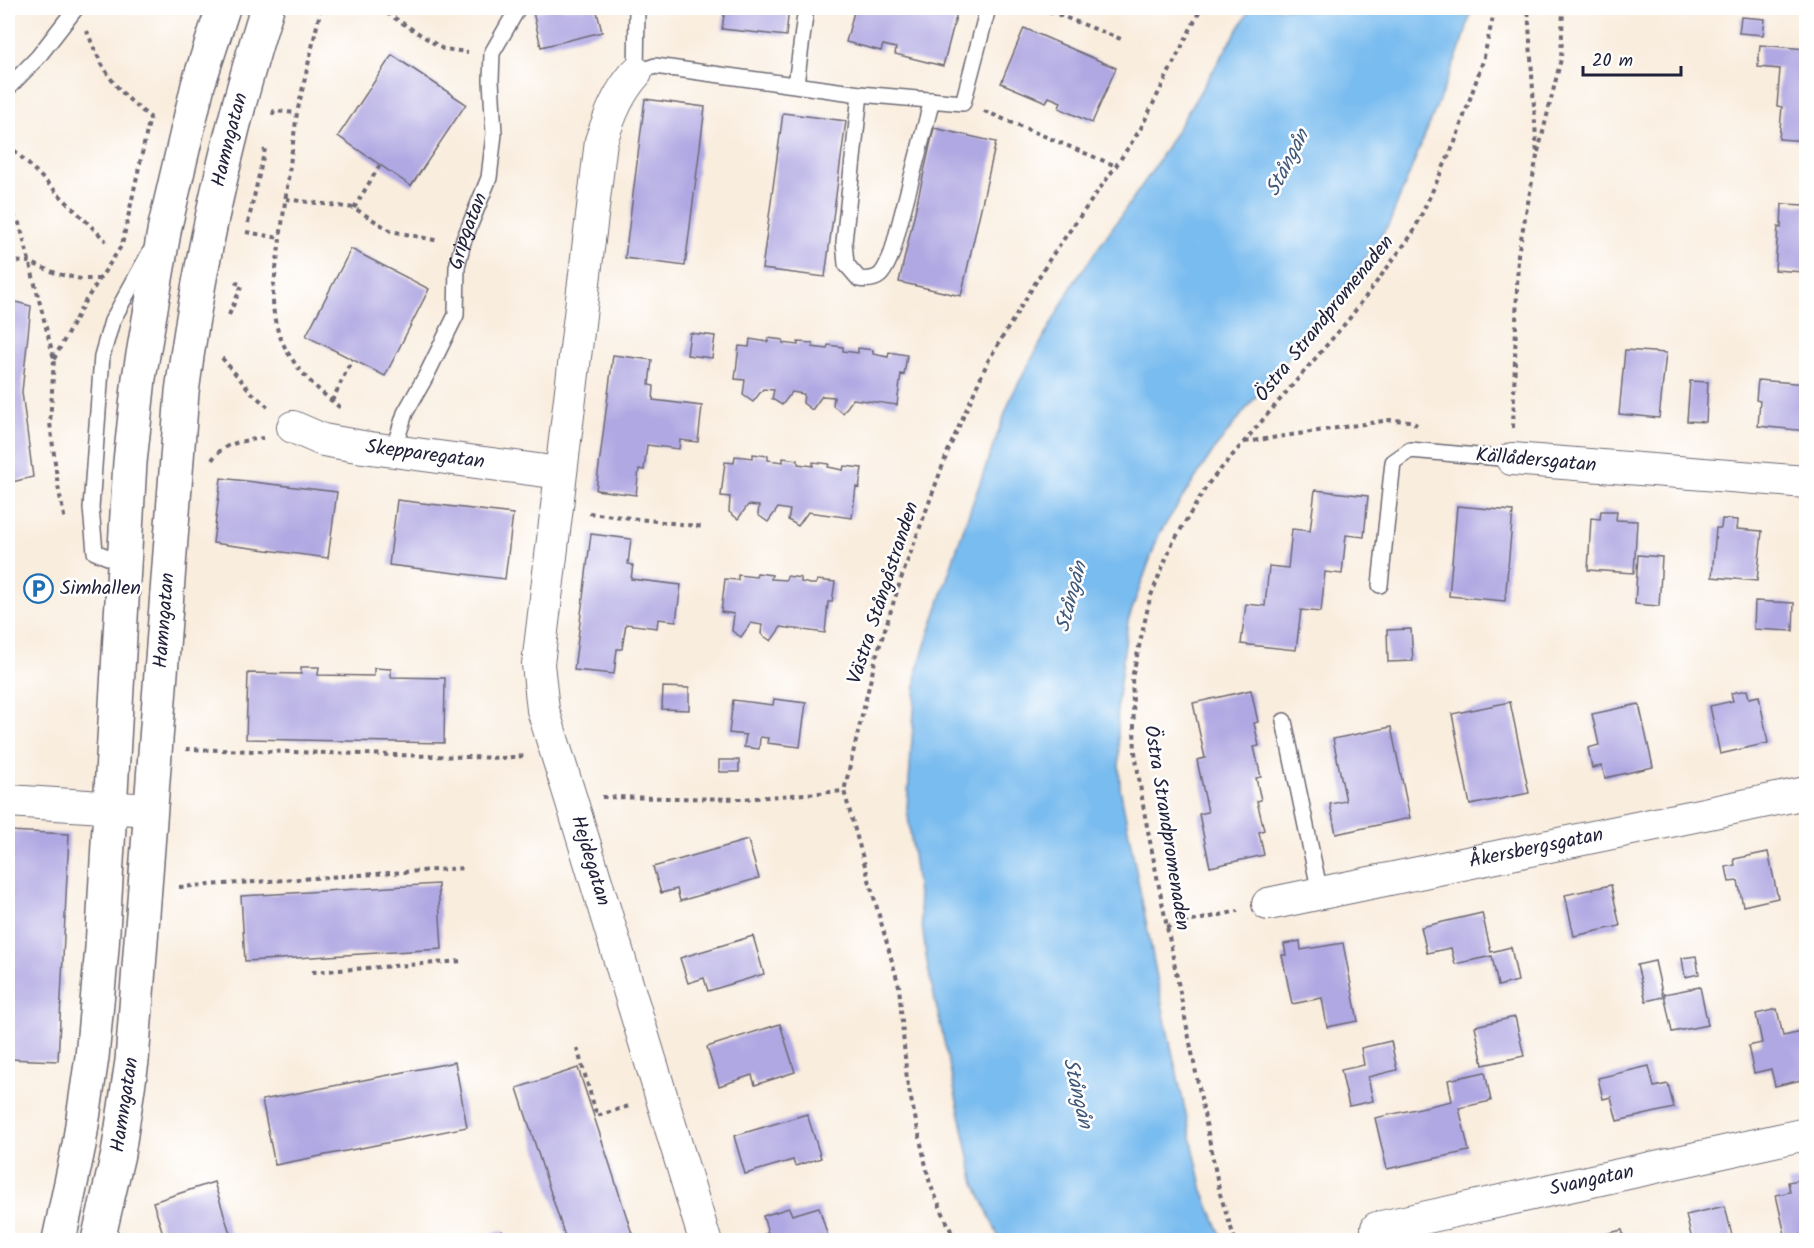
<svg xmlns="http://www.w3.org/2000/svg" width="1814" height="1248" viewBox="0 0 1814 1248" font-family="Kalam,sans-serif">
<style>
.water{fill:#79bcef;stroke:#4e6f95;stroke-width:1.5}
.building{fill:#b0a8e2}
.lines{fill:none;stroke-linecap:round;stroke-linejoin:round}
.lane-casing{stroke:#6d6974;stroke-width:18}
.street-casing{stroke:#6d6974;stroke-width:34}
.secondary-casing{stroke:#6d6974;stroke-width:36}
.path{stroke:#6d6974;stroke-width:4;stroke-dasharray:4.5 4.5;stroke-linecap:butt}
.lane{stroke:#fff;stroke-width:15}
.street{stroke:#fff;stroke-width:32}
.secondary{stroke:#fff;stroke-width:33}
.labels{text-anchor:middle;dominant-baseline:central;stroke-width:5;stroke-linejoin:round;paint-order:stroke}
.street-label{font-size:20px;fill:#22223b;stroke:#fff}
.poi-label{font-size:20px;fill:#22223b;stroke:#fff;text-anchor:start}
.water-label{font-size:21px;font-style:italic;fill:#40587a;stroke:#fff}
</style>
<rect width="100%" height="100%" fill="#fff"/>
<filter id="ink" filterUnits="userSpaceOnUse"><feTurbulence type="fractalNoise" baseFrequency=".0167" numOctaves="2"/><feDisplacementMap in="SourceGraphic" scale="12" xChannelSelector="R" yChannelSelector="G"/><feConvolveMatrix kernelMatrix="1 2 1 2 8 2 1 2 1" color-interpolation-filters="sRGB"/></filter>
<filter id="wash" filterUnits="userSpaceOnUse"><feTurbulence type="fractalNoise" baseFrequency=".008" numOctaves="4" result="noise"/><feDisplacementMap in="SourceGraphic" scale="24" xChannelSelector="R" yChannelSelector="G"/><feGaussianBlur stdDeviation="1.35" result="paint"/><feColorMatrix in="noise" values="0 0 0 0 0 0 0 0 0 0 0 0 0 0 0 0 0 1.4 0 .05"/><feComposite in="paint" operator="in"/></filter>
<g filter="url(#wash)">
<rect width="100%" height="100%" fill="#f9edde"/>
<polygon class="water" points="1251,8 1472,8 1463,41 1389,224 1331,307 1269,380 1213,451 1159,534 1128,621 1117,705 1120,788 1166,1024 1203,1191 1223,1240 1000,1240 975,1184 927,963 907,808 917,670 964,527 1011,397 1073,284 1150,174"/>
<g id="blocks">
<g class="building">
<polygon points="552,8 596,8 602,32 541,47 533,12"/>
<polygon points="725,8 789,8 786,36 722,29"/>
<polygon points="855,8 958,9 943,66 895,54 896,48 883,45 881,51 846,42"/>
<polygon points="1741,17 1765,19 1763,35 1739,33"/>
<polygon points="1024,28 1116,68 1092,123 1059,108 1061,102 1049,97 1046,102 1001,83"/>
<polygon points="1760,45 1806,49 1806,141 1779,139 1782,107 1777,106 1780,69 1758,67"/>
<polygon points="392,55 466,104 411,186 338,136"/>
<polygon points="645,99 705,107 685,266 625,258"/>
<polygon points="783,113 846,121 825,277 762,269"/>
<polygon points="934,128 996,142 961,296 899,282"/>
<polygon points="1782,204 1806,205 1806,258 1805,258 1803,272 1775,270 1778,227 1781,228"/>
<polygon points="351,249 429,289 385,376 306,336"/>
<polygon points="8,300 31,306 22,392 33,477 8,483"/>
<polygon points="690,333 715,336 712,358 687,355"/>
<polygon points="768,338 783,340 783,343 790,344 798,345 798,342 813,343 812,347 827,349 828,345 843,347 843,351 851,352 858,353 858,348 873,350 873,354 888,357 889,352 907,355 904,375 901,374 897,405 853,399 843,413 833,406 834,397 822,396 812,410 803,403 804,394 792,392 782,405 772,399 774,390 763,389 753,402 743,395 745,380 735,379 739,346 749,347 750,339 768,342"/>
<polygon points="1625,350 1666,353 1659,418 1619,414"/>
<polygon points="613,355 652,360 649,385 654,386 653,400 702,406 698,442 680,440 679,449 647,445 644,470 639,469 636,495 596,490"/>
<polygon points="1758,380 1806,384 1806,431 1758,426 1760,401 1756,400"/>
<polygon points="1690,381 1708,382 1706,422 1687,421"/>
<polygon points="753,454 768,456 768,460 776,461 783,462 783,458 798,460 798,464 813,466 813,462 829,464 828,467 843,470 844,466 862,468 859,488 856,487 852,518 808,512 798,526 788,520 790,510 778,508 768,522 758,515 759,506 748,505 738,519 729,512 730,497 721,496 725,462 734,463 735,456 753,458"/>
<polygon points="221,478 337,492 328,558 213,543"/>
<polygon points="1315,490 1368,496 1364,537 1346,535 1342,574 1325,572 1321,612 1301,610 1296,650 1241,644 1246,604 1265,606 1269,566 1288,568 1292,529 1310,531"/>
<polygon points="397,500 513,514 505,579 389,565"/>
<polygon points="1457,506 1513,511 1505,601 1449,596"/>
<polygon points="1601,511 1617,511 1616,520 1637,521 1634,573 1588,570 1591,518 1600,519"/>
<polygon points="1722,519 1738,520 1737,529 1762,531 1757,581 1712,577 1716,528 1721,528"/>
<polygon points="591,534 631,539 628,564 633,565 631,579 681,585 676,621 658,619 657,628 626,624 622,649 617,649 614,674 574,670"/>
<polygon points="1638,555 1662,557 1659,606 1635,604"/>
<polygon points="757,573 772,575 771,579 786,580 787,576 801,578 801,582 810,584 816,584 817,580 835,582 832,602 828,602 825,633 781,627 771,641 761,634 762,625 751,623 741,637 732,631 734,614 721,612 725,579 738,580 738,575 756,577"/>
<polygon points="1755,601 1794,603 1793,631 1754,629"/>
<polygon points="1411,629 1413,661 1388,662 1387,630"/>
<polygon points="301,667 319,667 318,675 374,676 374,668 391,669 391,677 445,678 444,743 246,739 248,673 301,674"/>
<polygon points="663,687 689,688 689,710 662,709"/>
<polygon points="1251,690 1258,722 1254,723 1259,746 1254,747 1261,777 1256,778 1261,800 1257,801 1264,830 1259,832 1264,855 1210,867 1199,814 1208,812 1197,760 1205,758 1193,703"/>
<polygon points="1747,690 1749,698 1759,696 1768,743 1720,754 1710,706 1733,701 1731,693"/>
<polygon points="774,699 806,703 800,747 767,743 768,738 760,737 759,749 744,747 746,735 729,733 733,700 773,705"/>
<polygon points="1510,702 1529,793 1470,805 1452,714"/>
<polygon points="1639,704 1653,767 1605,778 1602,766 1592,768 1588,748 1599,745 1592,714"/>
<polygon points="1391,727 1410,818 1336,834 1330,804 1346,801 1333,739"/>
<rect x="719" y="760" width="20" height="12"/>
<polygon points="8,831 69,834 58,1061 8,1059"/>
<polygon points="748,840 759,878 680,901 677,889 661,893 653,867"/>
<polygon points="1768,852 1778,898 1743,906 1738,881 1729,882 1726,867 1735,865 1734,859"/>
<polygon points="438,884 442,949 245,961 241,896"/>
<polygon points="1611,885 1620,926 1574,936 1565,895"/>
<polygon points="1482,913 1491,952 1511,947 1518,981 1498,986 1492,956 1455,964 1451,948 1427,953 1421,927"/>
<polygon points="753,936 764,974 708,991 704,978 688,983 680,958"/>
<polygon points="1300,941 1301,950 1343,943 1358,1021 1327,1027 1322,998 1292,1004 1282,955 1286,955 1284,944"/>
<polygon points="1696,956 1699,974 1685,977 1682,958"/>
<polygon points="1655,961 1663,997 1646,1001 1637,965"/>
<polygon points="1700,987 1708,1025 1672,1032 1664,994"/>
<polygon points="1777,1009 1783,1036 1806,1031 1806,1079 1775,1086 1771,1069 1754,1073 1748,1046 1762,1043 1756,1014"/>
<polygon points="1515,1017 1524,1056 1483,1065 1475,1026"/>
<polygon points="780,1024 795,1072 755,1085 752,1075 719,1086 707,1047"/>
<polygon points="1391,1041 1397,1070 1368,1077 1373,1101 1349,1106 1341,1070 1364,1065 1361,1048"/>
<polygon points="455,1062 467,1127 275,1165 262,1100"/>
<polygon points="1649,1066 1654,1087 1668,1084 1674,1108 1617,1121 1611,1097 1603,1099 1598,1078"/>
<polygon points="578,1068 609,1162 634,1240 566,1240 517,1088"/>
<polygon points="1485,1072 1491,1101 1459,1108 1469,1151 1387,1169 1375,1118 1452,1101 1448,1080"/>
<polygon points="807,1114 821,1158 795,1166 793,1160 745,1174 734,1136"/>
<polygon points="1804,1179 1806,1189 1806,1234 1786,1239 1776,1195 1790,1192 1788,1182"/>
<polygon points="214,1182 232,1240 165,1240 153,1202"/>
<polygon points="1725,1206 1733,1240 1692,1240 1686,1215"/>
<polygon points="819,1207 829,1240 765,1240 763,1235 768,1233 763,1216 789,1208 792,1215"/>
<polygon points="1622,1230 1625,1240 1580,1240"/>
<polygon points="502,1231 505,1240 472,1240"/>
</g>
</g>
</g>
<g filter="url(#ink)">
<use href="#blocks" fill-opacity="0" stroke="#6d6974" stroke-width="1.5"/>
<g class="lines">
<defs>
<g id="lane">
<polyline points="637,8 636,73 655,66 860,94 963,103 988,8"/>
<polyline points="796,84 806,8"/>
<polyline points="8,88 38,57 76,8"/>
<path d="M860 94 844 242 846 264 859 279C882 282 884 271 892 253L932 100"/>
<path id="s1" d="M393 451 405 413 426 376 456 315 457 267 463 242 489 178 494 134 491 80 492 53 518 8"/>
<polyline points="123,563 95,552 91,508 102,356 112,321 150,252"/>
<polyline points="1380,585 1393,462 1410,450 1512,459"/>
<polyline points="1284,721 1320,893"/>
</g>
<g id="street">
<path id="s2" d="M636 73C618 93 610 115 601 141L538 664 543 710 570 796 705 1240"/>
<path id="s3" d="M293 427 323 440 363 447 560 473"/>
<polyline points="1512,459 1806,482"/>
<polyline points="8,801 151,810"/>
<path id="s4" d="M1268 904 1806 793"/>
<path id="s5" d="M1377 1228 1806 1134"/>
</g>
<g id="secondary">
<polyline points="59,1240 79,1145 92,1057 102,948 130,462 139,378 165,226 198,85 223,8"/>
<path id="s6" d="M98 1240 118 1154 132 1061 182 392C199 262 228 133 267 8"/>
</g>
</defs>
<use href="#lane" class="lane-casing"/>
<use href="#street" class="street-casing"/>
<use href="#secondary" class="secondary-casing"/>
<g class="path">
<path d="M321 8 297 113 273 291C273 301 273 311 275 320 283 358 312 386 342 409"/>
<polyline points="379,8 443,49 468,52"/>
<polyline points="1041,8 1121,39"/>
<polyline points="984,111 1116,166"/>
<polyline points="273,115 274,111 297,113"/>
<polyline points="8,144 106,241"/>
<polyline points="1538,152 1561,59 1563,8"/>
<polyline points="286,199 354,208 391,231 439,241"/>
<polyline points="8,207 20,225 54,359 50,423 58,486 65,521"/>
<polyline points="354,208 380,165"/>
<polyline points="248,223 265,149"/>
<polyline points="246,232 280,238"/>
<polyline points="8,261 29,262 58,274 81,279 99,279"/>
<polyline points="229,315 242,285 232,281"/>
<polyline points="222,358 251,392 268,407"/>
<path d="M54 359 84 303 122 245 150 117C115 90 103 72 87 31"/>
<polyline points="332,401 352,359"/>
<polyline points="1513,428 1518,254 1537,156 1528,8"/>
<polyline points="1245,442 1390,420 1410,421 1417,425"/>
<path d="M212 460C224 442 243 441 263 438"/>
<polyline points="589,513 705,527"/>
<polyline points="186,749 502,758 524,756"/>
<polyline points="602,797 742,799 844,791"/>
<polyline points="179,887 465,868"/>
<polyline points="1166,927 1238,911"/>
<polyline points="312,972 463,961"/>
<polyline points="577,1048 597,1116 632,1105"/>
<polyline points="955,1240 930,1184 907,1081 899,986 844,791 876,657 901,579 948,451 988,361 1051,257 1116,166 1141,128 1201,8"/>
<polyline points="1235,1240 1220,1194 1144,811 1135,752 1132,678 1150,598 1172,544 1208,484 1349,319 1413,233 1455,142 1483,61 1495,8"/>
<polyline points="1327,1240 1347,1236"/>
</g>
<use href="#lane" class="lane"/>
<use href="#street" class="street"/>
<use href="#secondary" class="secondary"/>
</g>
</g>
<defs>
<symbol id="parking-ring" viewBox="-11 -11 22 22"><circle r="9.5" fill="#fff" stroke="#1f6fb2" stroke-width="1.5"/><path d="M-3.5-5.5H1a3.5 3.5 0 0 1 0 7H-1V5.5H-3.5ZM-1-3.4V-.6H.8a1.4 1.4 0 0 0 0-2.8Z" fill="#1f6fb2"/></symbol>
</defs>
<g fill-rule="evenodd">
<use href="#parking-ring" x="22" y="572" width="33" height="33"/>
</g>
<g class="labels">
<g class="street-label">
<text stroke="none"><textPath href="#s6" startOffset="1110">Hamngatan</textPath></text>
<text stroke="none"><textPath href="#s1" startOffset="236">Gripgatan</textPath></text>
<text transform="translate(1325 319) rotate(-51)">Östra Strandpromenaden</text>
<text stroke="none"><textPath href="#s3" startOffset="136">Skepparegatan</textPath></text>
<text transform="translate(1536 461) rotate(5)">Källådersgatan</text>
<text transform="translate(884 593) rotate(-72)">Västra Stångåstranden</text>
<text stroke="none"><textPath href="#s6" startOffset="624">Hamngatan</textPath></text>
<text transform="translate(1166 828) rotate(81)">Östra Strandpromenaden</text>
<text stroke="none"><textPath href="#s4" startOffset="274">Åkersbergsgatan</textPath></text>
<text stroke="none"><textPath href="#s2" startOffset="808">Hejdegatan</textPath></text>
<text stroke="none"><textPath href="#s6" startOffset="138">Hamngatan</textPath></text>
<text stroke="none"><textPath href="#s5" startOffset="220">Svangatan</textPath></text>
</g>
<g class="poi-label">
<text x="60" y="589">Simhallen</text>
</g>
<g class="water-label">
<text transform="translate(1288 163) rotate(-63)">Stångån</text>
<text transform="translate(1072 597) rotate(-75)">Stångån</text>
<text transform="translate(1077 1093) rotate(77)">Stångån</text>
</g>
</g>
<rect width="1814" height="1248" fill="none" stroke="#fff" stroke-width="30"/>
<path d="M1583 66v9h98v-9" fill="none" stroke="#22223b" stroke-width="3"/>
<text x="1592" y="66" font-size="18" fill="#22223b" stroke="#ffffff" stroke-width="4.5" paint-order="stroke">20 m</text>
</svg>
